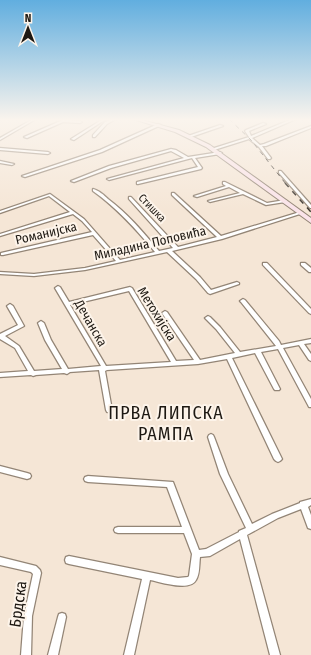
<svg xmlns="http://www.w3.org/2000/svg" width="311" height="655" viewBox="0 0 311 655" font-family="'Fira Sans Condensed',sans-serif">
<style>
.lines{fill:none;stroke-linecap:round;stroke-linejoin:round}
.street-casing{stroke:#938576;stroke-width:2.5}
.secondary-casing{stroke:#938576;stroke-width:2}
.street{fill:#fff;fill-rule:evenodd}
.secondary{fill:#fae3e9;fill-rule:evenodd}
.rail-far1{stroke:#39332c;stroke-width:1;stroke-dasharray:4.5 4.5;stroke-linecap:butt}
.rail{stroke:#39332c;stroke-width:1.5;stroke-dasharray:5.5 5.5;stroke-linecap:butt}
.labels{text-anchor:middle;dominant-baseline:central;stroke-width:4;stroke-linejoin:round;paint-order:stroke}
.far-street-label{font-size:11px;fill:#1d1812;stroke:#fdf4ea}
.street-label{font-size:13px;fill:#1d1812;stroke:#fdf4ea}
.near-street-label{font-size:16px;fill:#1d1812;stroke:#fdf4ea}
.near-quarter-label{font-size:18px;letter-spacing:1px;fill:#1d1812;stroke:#fdf4ea}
</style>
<rect width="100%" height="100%" fill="#f5e6d6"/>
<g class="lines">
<defs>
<g id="street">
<polygon points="33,119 36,119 0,140 0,138"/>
<polygon points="65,119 69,119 67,120 80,121 82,122 80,123 63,122 27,138 24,137"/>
<polygon points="103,119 106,119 74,140 71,139"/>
<polygon points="113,119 116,119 107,124 95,137 93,137 93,135 105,122"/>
<polygon points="292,119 296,119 252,138 260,145 264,144 311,126 311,128 266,146 262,146 271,158 270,159 268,159 259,147 249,139 214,150 211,149 249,137 245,131 246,130 263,123 266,124 249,131 251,136"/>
<polygon points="158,124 161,125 102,152 25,177 22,176 100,150"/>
<polygon points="220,125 223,126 191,137 188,136"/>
<polygon points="0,148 48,152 50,153 48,154 0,150"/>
<polygon points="171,149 176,150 188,157 220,152 222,153 220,154 195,158 202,168 201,169 138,184 137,184 137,182 198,167 192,158 109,180 107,179 184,158 171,151 111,168 74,182 71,181 109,166"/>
<polygon points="0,161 14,164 12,165 0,163"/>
<polygon points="279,171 281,171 311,205 311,208 310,208 279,173"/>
<polygon points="223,182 225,182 267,203 285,200 287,201 285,202 266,205 243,194 210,202 208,201 240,193 229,187 197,197 194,196 226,186 223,184"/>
<path d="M93 189C98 190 104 195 108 199 128 214 143 232 159 251L173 248 129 199V197H131L178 247 217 237 172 195V193H174L221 236 300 212H302L303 213 222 239 172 251 200 277 211 290 237 282 239 283V284L210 294 208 293 196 279 167 252 85 270 34 276 0 274V272L34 274 85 268 116 261 93 235 3 255H1V253L92 232 82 221 73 214 0 236V234L70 212 49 196 0 213V211L50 194 84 219 120 260 155 252C136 229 117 208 93 191Z"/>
<polygon points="263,263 267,263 311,309 311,314 309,313 263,265"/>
<polygon points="301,263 305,263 311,268 311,272 309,272 301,265"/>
<path d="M58 286 60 287 69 302 130 287 132 288 176 361 194 360 162 313 165 311 167 312 200 360 235 353 216 329 205 318 208 316 210 317 220 327 240 352 276 346 241 302 240 301 243 299 245 300 279 341 281 345 311 339V343L304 344 311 354V361L309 360 299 345 283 348 311 399V407H309L308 405 278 349 261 352 280 389 279 390H275L274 389 255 353 232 358 282 459 280 461 278 462 276 461 274 459 227 359 198 364 107 370 105 371 112 410 111 412H107L106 410 99 370 70 372 67 374 64 373 36 375 33 376 31 375 0 377V373L28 371 15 348 0 339V334L18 325 7 306 10 304 13 306 24 326 5 336 19 346 34 371 62 369 45 340 38 323 41 321 44 323 51 340 68 369 101 366 55 288ZM129 291 171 362 106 366 70 305Z"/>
<path d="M211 434 213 435 214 437 228 474 252 524 272 514 300 503V502L311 499V505L308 507 311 515V529L308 528 301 509 278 518 247 535 280 655H270L240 539 210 556 200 557C199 564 200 574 196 580 190 592 161 582 150 580L134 655H124L142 579 69 564 66 563 65 560 66 557 69 556 178 578 188 577 189 576 192 554 184 533H118L115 532 114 530 115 528 118 527H182L167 487 88 482 85 481 84 479 85 477 88 476 173 482 199 550 206 549 239 532V531L246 528 220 474 208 437 209 435Z"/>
<polygon points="0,466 27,473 30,474 31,476 30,478 27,479 0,472"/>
<polygon points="0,557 36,566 40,570 41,573 32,616 31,655 21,655 24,616 33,574 31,572 0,565"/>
<polygon points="62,613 65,614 66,617 58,655 48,655 58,617 59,614"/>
</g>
<polygon id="secondary" points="133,119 138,119 179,130 210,145 311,218 311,223 206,147 175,132"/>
</defs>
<use href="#street" class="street-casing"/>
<use href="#secondary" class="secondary-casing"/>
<use href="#street" class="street"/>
<use href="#secondary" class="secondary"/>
<polyline class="rail-far1" points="229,119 251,140 286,184"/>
<polyline class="rail" points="285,183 311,212"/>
</g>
<linearGradient id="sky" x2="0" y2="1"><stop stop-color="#61aedf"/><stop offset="0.57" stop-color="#faf4ed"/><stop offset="1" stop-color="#faf4ed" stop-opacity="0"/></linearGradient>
<rect width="311" height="210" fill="url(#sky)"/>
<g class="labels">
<g class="far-street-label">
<text transform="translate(152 208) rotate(46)">Стишка</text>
</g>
<g class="street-label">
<text transform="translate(46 233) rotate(-13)">Романијска</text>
<text transform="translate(150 243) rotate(-13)">Миладина Поповића</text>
<text transform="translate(157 314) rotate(58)">Метохијска</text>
<text transform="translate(91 323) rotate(60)">Дечанска</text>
</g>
<g class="near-street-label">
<text transform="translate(18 604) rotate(-82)">Брдска</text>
</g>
<g class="near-quarter-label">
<text x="166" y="413">ПРВА ЛИПСКА<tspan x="166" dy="21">РАМПА</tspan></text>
</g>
</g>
<g transform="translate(28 28)" stroke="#fdf4ea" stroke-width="3" paint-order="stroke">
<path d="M0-3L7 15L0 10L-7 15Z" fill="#1d1812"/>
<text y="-6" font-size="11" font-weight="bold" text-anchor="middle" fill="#1d1812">N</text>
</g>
</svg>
